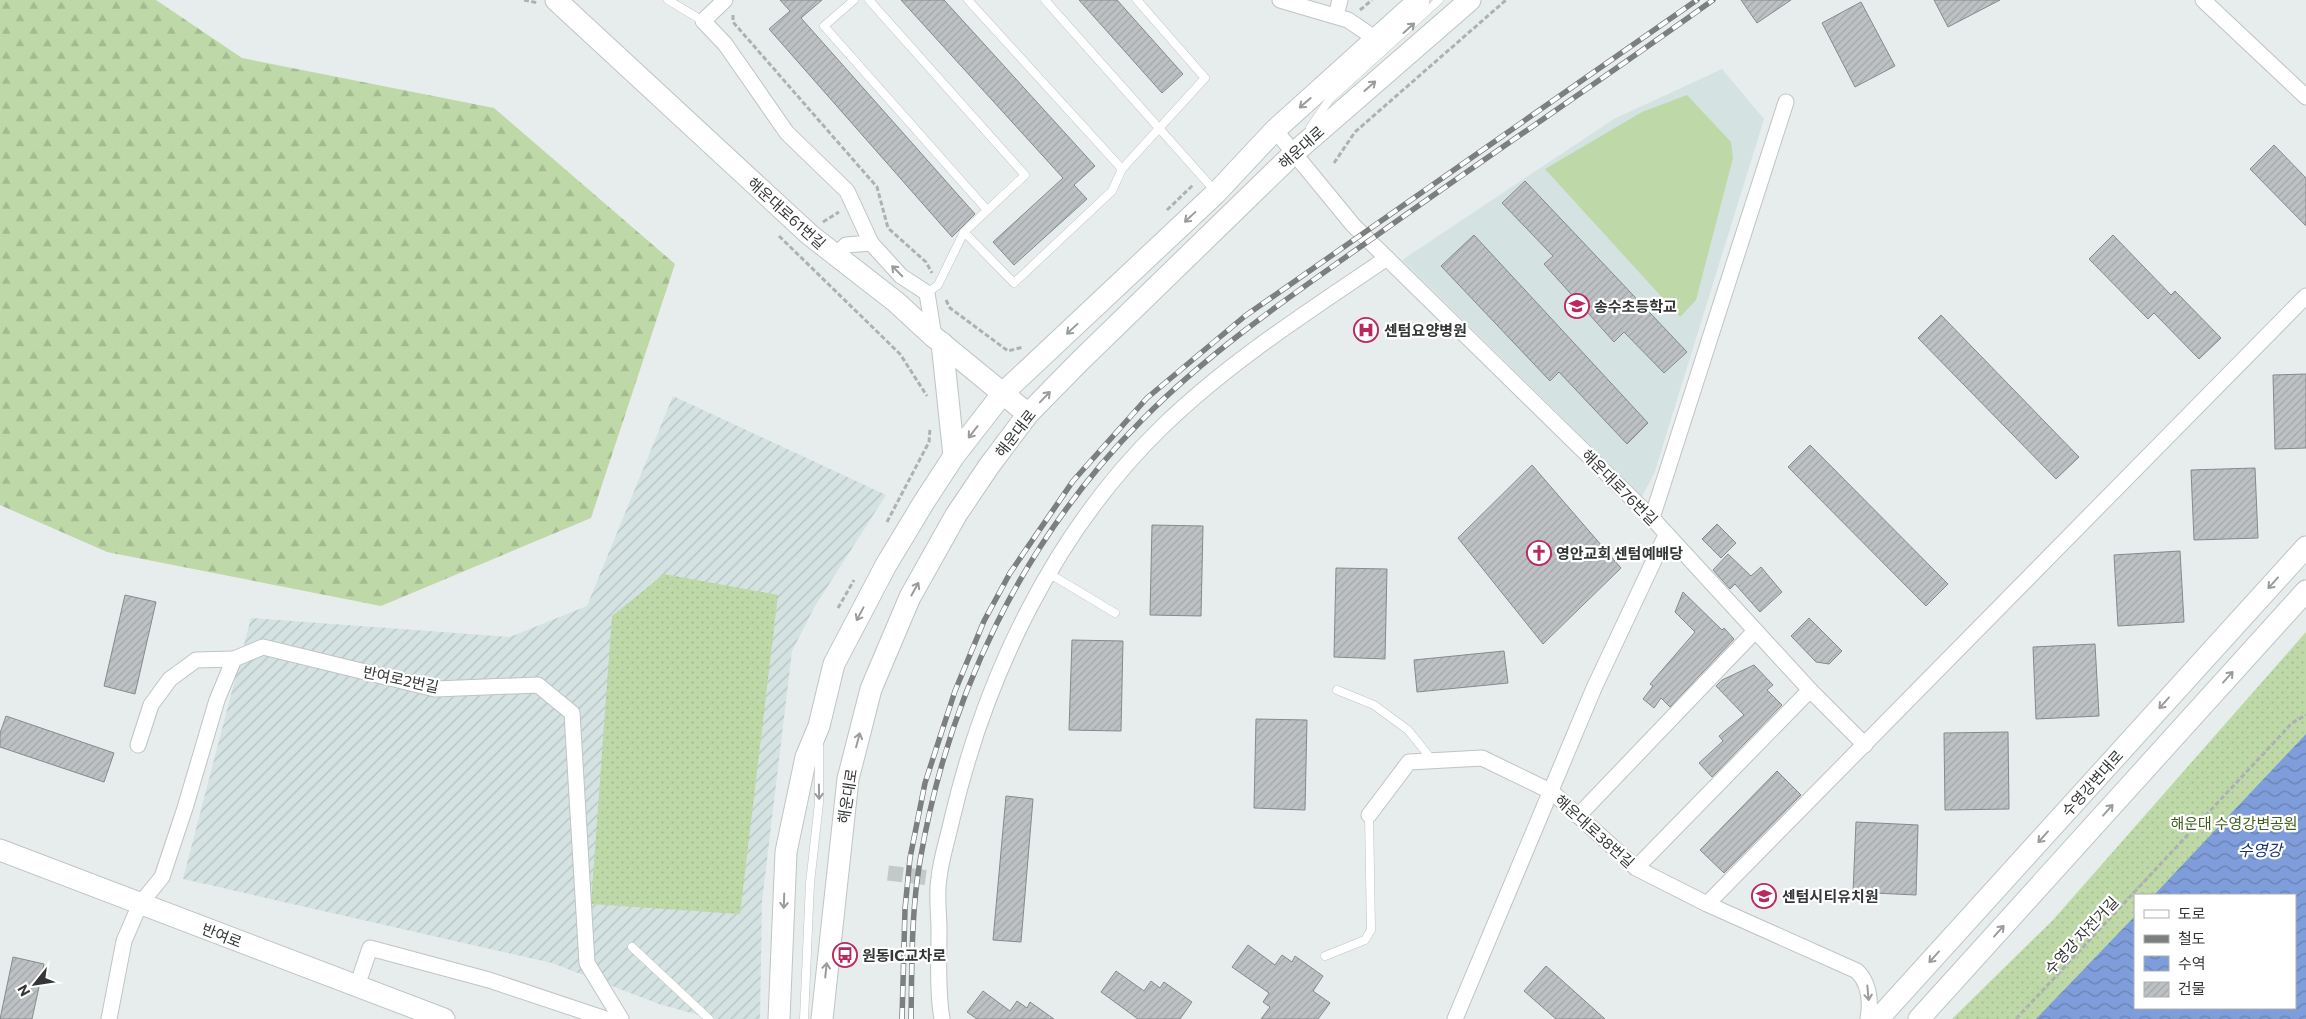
<svg xmlns="http://www.w3.org/2000/svg" width="2306" height="1019" viewBox="0 0 2306 1019" font-family="Commissioner,'Noto Sans KR',sans-serif">
<style>
.built{fill:#d4e2e2}
.industrial{fill:url(#industrial-furrows)}
.grass{fill:url(#grass-dots);fill-rule:evenodd}
.forest{fill:url(#forest-firs)}
.pitch{fill:#bed9a7}
.water{fill:url(#water-waves)}
.building{fill:url(#building-hatch);stroke:#868a8c}
.lines{fill:none;stroke-linecap:round;stroke-linejoin:round}
.street-tunnel{stroke:#c3c8c8;stroke-width:15;stroke-dasharray:15 8;stroke-linecap:butt}
.lane-casing{stroke:#bfc4c4;stroke-width:9}
.street-casing{stroke:#bfc4c4;stroke-width:17}
.secondary-casing{stroke:#bfc4c4;stroke-width:23}
.path{stroke:#adb1b1;stroke-width:3;stroke-dasharray:5 2.5;stroke-linecap:butt}
.lane{stroke:#fff;stroke-width:8}
.street{stroke:#fff;stroke-width:15}
.secondary{stroke:#fff;stroke-width:21}
.rail-casing{stroke:#7c7f7f;stroke-width:5.5}
.rail{stroke:#fff;stroke-width:4;stroke-dasharray:11;stroke-linecap:butt}
.oneway{stroke:#9a9b9b}
.labels{text-anchor:middle;dominant-baseline:central;stroke-width:4.5;stroke-linejoin:round;paint-order:stroke}
.street-label{font-size:15px;fill:#353737;stroke:#fff}
.poi-label{font-size:15px;font-weight:bold;fill:#353737;stroke:#fff;text-anchor:start}
.park-label{font-size:15px;fill:#3f5e1b;stroke:#fff}
.water-label{font-size:16px;font-style:italic;fill:#17347b;stroke:#fff}
</style>
<defs>
<pattern id="industrial-furrows" width="10" height="10" patternUnits="userSpaceOnUse" patternTransform="scale(1.25)"><rect width="10" height="10" fill="#d4e2e2"/><path d="M-1 1l2-2M0 10L10 0M9 11l2-2" fill="none" stroke="#b7c2c2"/></pattern>
<pattern id="grass-dots" width="8" height="8" patternUnits="userSpaceOnUse" patternTransform="scale(1.25)"><rect width="8" height="8" fill="#bed9a7"/><path d="M2 2h.1M6 6h.1" fill="none" stroke="#a4bb90" stroke-width="1.8" stroke-linecap="round"/></pattern>
<pattern id="forest-firs" width="22" height="20" patternUnits="userSpaceOnUse" patternTransform="scale(1.25)"><rect width="22" height="20" fill="#bed9a7"/><path d="M5 1l3.5 6h-7zM16 11l3.5 6h-7z" fill="#a4bb90"/></pattern>
<pattern id="water-waves" width="16" height="10" patternUnits="userSpaceOnUse" patternTransform="scale(1.25)"><rect width="16" height="10" fill="#7f9dda"/><path d="M0 5q4-4 8 0t8 0" fill="none" stroke="#6981b2"/></pattern>
<pattern id="building-hatch" width="6" height="6" patternUnits="userSpaceOnUse" patternTransform="scale(1.25)"><rect width="6" height="6" fill="#bdc1c3"/><path d="M-1 1l2-2M0 6l6-6M5 7l2-2" fill="none" stroke="#a3a6a8"/></pattern>
</defs>
<rect width="100%" height="100%" fill="#e7ecec"/>
<polygon class="built" points="1722,69 1764,119 1654,474 1642,496 1402,260 1614,119"/>
<polygon class="industrial" points="673,396 886,495 815,606 792,651 762,901 760,1019 713,1019 659,1004 552,963 183,879 251,618 510,637 587,606"/>
<g class="grass">
<polygon points="664,574 778,595 740,914 591,904 612,616"/>
<path d="M2306 632V1019H1952L2053 920ZM2135 895H2295V1008H2135Z"/>
</g>
<polygon class="forest" points="0,0 156,0 242,58 494,108 675,264 591,518 381,606 107,552 0,505"/>
<polygon class="pitch" points="1687,95 1731,142 1733,158 1696,300 1680,317 1545,169 1642,112"/>
<polygon class="water" points="2306,734 2306,1019 2036,1019 2135,916 2135,1008 2295,1008 2295,895 2154,895"/>
<g class="building">
<polygon points="780,0 822,0 801,18 975,214 952,237 769,29 790,11"/>
<polygon points="901,0 944,0 1095,166 1074,185 1087,199 1014,265 993,242 1063,178"/>
<polygon points="1079,0 1117,0 1183,74 1162,93"/>
<polygon points="1741,0 1791,0 1757,23"/>
<polygon points="1934,0 2000,0 1948,27"/>
<polygon points="1861,2 1895,66 1855,87 1822,23"/>
<polygon points="2274,145 2306,178 2306,226 2250,169"/>
<polygon points="1525,181 1687,352 1664,373 1624,332 1614,342 1544,264 1553,256 1502,203"/>
<polygon points="1474,235 1648,423 1627,444 1559,372 1550,381 1441,266"/>
<polygon points="2113,235 2171,295 2175,291 2221,338 2199,359 2154,313 2148,319 2089,259"/>
<polygon points="1941,315 2079,457 2056,479 1918,338"/>
<polygon points="2306,374 2306,448 2275,449 2273,375"/>
<polygon points="1810,445 1948,584 1926,606 1788,467"/>
<polygon points="1532,465 1621,568 1543,644 1458,538"/>
<polygon points="2255,468 2258,538 2194,540 2191,470"/>
<polygon points="1717,524 1736,543 1721,558 1702,539"/>
<polygon points="1152,525 1203,526 1201,616 1150,615"/>
<polygon points="2180,551 2184,622 2118,626 2114,555"/>
<polygon points="1728,554 1751,576 1761,567 1782,592 1760,612 1735,584 1730,589 1713,570"/>
<polygon points="1336,568 1387,569 1385,659 1334,657"/>
<polygon points="1683,592 1722,630 1724,628 1734,639 1670,707 1661,698 1654,708 1643,699 1653,686 1650,684 1695,632 1675,612"/>
<polygon points="125,595 156,602 135,694 104,686"/>
<polygon points="1809,618 1842,651 1829,664 1816,662 1791,636"/>
<polygon points="1072,640 1123,641 1121,731 1069,730"/>
<polygon points="2095,644 2099,716 2036,719 2033,647"/>
<polygon points="1504,651 1508,683 1417,692 1414,660"/>
<polygon points="1754,665 1773,685 1767,690 1782,705 1712,777 1699,763 1723,741 1719,736 1744,715 1716,686 1722,680"/>
<polygon points="6,716 114,753 104,782 0,747 0,733"/>
<polygon points="1256,719 1307,720 1305,810 1254,808"/>
<polygon points="2008,732 2009,809 1945,810 1944,733"/>
<polygon points="1777,771 1801,795 1724,873 1700,850"/>
<polygon points="1006,796 1033,799 1021,942 993,940"/>
<polygon points="1856,822 1918,825 1916,895 1853,892"/>
<polygon points="1248,945 1275,965 1282,955 1292,962 1295,956 1323,976 1313,991 1330,1003 1318,1019 1261,1019 1270,1007 1263,1002 1269,993 1232,967"/>
<polygon points="13,957 44,964 32,1019 0,1019"/>
<polygon points="1546,966 1605,1019 1556,1019 1524,991"/>
<polygon points="1116,971 1144,991 1151,981 1160,988 1164,982 1192,1002 1180,1019 1138,1019 1101,992"/>
<polygon points="983,991 1010,1011 1017,1001 1027,1008 1030,1002 1054,1019 977,1019 967,1012"/>
</g>
<g class="lines">
<polyline class="street-tunnel" points="888,873 938,879"/>
<defs>
<g id="lane">
<polyline points="668,0 703,21"/>
<polyline points="854,0 824,26 987,210"/>
<polyline points="869,0 1025,175 964,232 938,285 927,293"/>
<polyline points="968,0 1122,169 1205,78 1137,0"/>
<polyline points="1045,0 1215,191"/>
<polyline points="1310,128 1329,100 1439,0"/>
<polyline points="964,232 1014,283 1112,191 1122,169"/>
<polyline points="1050,574 1115,613"/>
<polyline points="1337,690 1374,705 1408,730 1433,761"/>
<polyline points="632,947 709,1019"/>
<polyline points="1325,956 1365,940 1371,930 1369,815"/>
<polyline points="804,1019 810,883 819,803 819,746"/>
</g>
<g id="street">
<polyline points="725,0 703,21 725,44 787,133 847,191 871,243 901,276 927,293 934,337"/>
<polyline points="1280,0 1348,20 1376,39"/>
<polyline points="2203,0 2306,97"/>
<polyline points="1336,16 1340,0"/>
<polyline points="1275,130 1353,225 1652,518 1810,690 1865,745"/>
<polyline points="835,256 846,245 871,243"/>
<polyline points="1652,518 1786,102"/>
<polyline points="138,745 151,705 170,679 196,660 234,659"/>
<path d="M1369 815 1409 762 1482 758 1552 792 1636 868 1707 904 1857 971C1870 984 1871 1001 1868 1019"/>
<polyline points="1578,816 1755,631"/>
<polyline points="1636,868 1810,690"/>
<polyline points="1707,904 2306,296"/>
<polyline points="357,986 370,948 489,980 606,1019"/>
<polyline points="109,1019 124,941 140,904 162,877 185,808 217,700 234,659 263,647 435,689 538,685 572,713 587,963 621,1019"/>
<path d="M942 1019C937 990 939 959 939 930 939 913 936 895 939 878 941 858 948 838 952 819 986 674 1055 531 1162 427 1230 361 1309 311 1387 258"/>
<polyline points="1455,1019 1594,688 1666,535"/>
</g>
<g id="secondary">
<polyline points="556,0 810,235 896,302 934,337 1028,414"/>
<polyline points="942,343 954,456"/>
<polyline points="0,850 444,1019"/>
<polyline points="779,1019 786,852 806,757 819,726 834,664 886,565 924,502 954,456 1003,393 1216,193 1275,130 1419,0"/>
<polyline points="822,1019 848,779 871,689 910,597 956,515 989,466 1028,414 1080,361 1294,153 1470,0"/>
<polyline points="1878,1019 2306,547"/>
<polyline points="1919,1019 2306,591"/>
</g>
</defs>
<use href="#lane" class="lane-casing"/>
<use href="#street" class="street-casing"/>
<use href="#secondary" class="secondary-casing"/>
<g class="path">
<polyline points="524,0 538,3"/>
<polyline points="1360,10 1372,0"/>
<polyline points="733,15 733,22 877,187 888,228 926,262 932,273"/>
<polyline points="1334,163 1355,132 1506,0"/>
<polyline points="1167,210 1193,185"/>
<polyline points="823,222 839,212"/>
<polyline points="779,236 900,354 927,396"/>
<polyline points="946,300 950,308 1008,351 1023,347"/>
<polyline points="887,522 929,442 930,429"/>
<polyline points="838,608 854,580"/>
<polyline points="2016,1019 2292,723 2306,715"/>
</g>
<use href="#lane" class="lane"/>
<use href="#street" class="street"/>
<use href="#secondary" class="secondary"/>
<defs>
<g id="rail">
<polyline points="902,1019 905,909 910,858 925,783 955,691 984,621 1010,573 1073,481 1147,398 1245,316 1697,0"/>
<path d="M911 1019C912 966 911 913 920 861 948 695 1023 540 1142 420 1213 348 1298 291 1380 233 1491 154 1603 79 1713 0"/>
</g>
</defs>
<use href="#rail" class="rail-casing"/>
<use href="#rail" class="rail"/>
</g>
<defs><path id="oneway-shaft" d="M-6 0H5M1.5-3L5.5 0L1.5 3" fill="none" stroke-width="1.6" stroke-linecap="round" stroke-linejoin="round" transform="scale(1.25)"/></defs>
<g class="oneway">
<use href="#oneway-shaft" transform="translate(1409 28) rotate(-42)"/>
<use href="#oneway-shaft" transform="translate(1370 86) rotate(-41)"/>
<use href="#oneway-shaft" transform="translate(1305 103) rotate(139)"/>
<use href="#oneway-shaft" transform="translate(1190 217) rotate(137)"/>
<use href="#oneway-shaft" transform="translate(897 271) rotate(-135)"/>
<use href="#oneway-shaft" transform="translate(1072 329) rotate(137)"/>
<use href="#oneway-shaft" transform="translate(1045 397) rotate(-46)"/>
<use href="#oneway-shaft" transform="translate(973 432) rotate(128)"/>
<use href="#oneway-shaft" transform="translate(2273 583) rotate(132)"/>
<use href="#oneway-shaft" transform="translate(915 589) rotate(-61)"/>
<use href="#oneway-shaft" transform="translate(860 614) rotate(118)"/>
<use href="#oneway-shaft" transform="translate(2228 677) rotate(-48)"/>
<use href="#oneway-shaft" transform="translate(2164 703) rotate(132)"/>
<use href="#oneway-shaft" transform="translate(858 740) rotate(-75)"/>
<use href="#oneway-shaft" transform="translate(819 792) rotate(89)"/>
<use href="#oneway-shaft" transform="translate(2108 810) rotate(-48)"/>
<use href="#oneway-shaft" transform="translate(2043 837) rotate(132)"/>
<use href="#oneway-shaft" transform="translate(784 901) rotate(92)"/>
<use href="#oneway-shaft" transform="translate(1999 931) rotate(-48)"/>
<use href="#oneway-shaft" transform="translate(1934 957) rotate(132)"/>
<use href="#oneway-shaft" transform="translate(826 970) rotate(-84)"/>
<use href="#oneway-shaft" transform="translate(1868 993) rotate(85)"/>
</g>
<defs>
<symbol id="school-ring" viewBox="-11 -11 22 22"><circle r="9.5" fill="#fff" stroke="#b82a5e" stroke-width="1.5"/><path d="M0-5L7-2L0 1L-7-2ZM-4 1L0 2.5L4 1V4Q0 6-4 4Z" fill="#b82a5e"/></symbol>
<symbol id="hospital-ring" viewBox="-11 -11 22 22"><circle r="9.5" fill="#fff" stroke="#b82a5e" stroke-width="1.5"/><path d="M-5-5h3v3.5h4V-5h3V5h-3V1.5h-4V5h-3Z" fill="#b82a5e"/></symbol>
<symbol id="church-ring" viewBox="-11 -11 22 22"><circle r="9.5" fill="#fff" stroke="#b82a5e" stroke-width="1.5"/><path d="M-1.2-6h2.4v3.5h3.3v2.4h-3.3V6h-2.4V-.1h-3.3v-2.4h3.3Z" fill="#b82a5e"/></symbol>
<symbol id="bus-ring" viewBox="-11 -11 22 22"><circle r="9.5" fill="#fff" stroke="#b82a5e" stroke-width="1.5"/><path d="M-5-6H5V4H4V6H2V4H-2V6H-4V4H-5ZM-3.5-4V0h7V-4ZM-3.5 1.2v1.5H-2V1.2ZM2 1.2v1.5H3.5V1.2Z" fill="#b82a5e"/></symbol>
</defs>
<g fill-rule="evenodd">
<use href="#school-ring" x="1563" y="292" width="28" height="28"/>
<use href="#hospital-ring" x="1352" y="316" width="28" height="28"/>
<use href="#church-ring" x="1525" y="539" width="28" height="28"/>
<use href="#school-ring" x="1750" y="882" width="28" height="28"/>
<use href="#bus-ring" x="831" y="941" width="28" height="28"/>
</g>
<g class="labels">
<g class="street-label">
<text transform="translate(1301 147) rotate(-42)">해운대로</text>
<text transform="translate(787 213) rotate(42)">해운대로61번길</text>
<text transform="translate(1015 433) rotate(-52)">해운대로</text>
<text transform="translate(1620 487) rotate(45)">해운대로76번길</text>
<text transform="translate(401 679) rotate(12)">반여로2번길</text>
<text transform="translate(2092 783) rotate(-48)">수영강변대로</text>
<text transform="translate(847 796) rotate(-81)">해운대로</text>
<text transform="translate(1595 831) rotate(42)">해운대로38번길</text>
<text transform="translate(222 935) rotate(21)">반여로</text>
<text transform="translate(2081 935) rotate(-47)">수영강 자전거길</text>
</g>
<g class="poi-label">
<text x="1594" y="306">송수초등학교</text>
<text x="1384" y="330">센텀요양병원</text>
<text x="1556" y="553">영안교회 센텀예배당</text>
<text x="1782" y="896">센텀시티유치원</text>
<text x="862" y="955">원동IC교차로</text>
</g>
<g class="park-label">
<text x="2234" y="823">해운대 수영강변공원</text>
</g>
<g class="water-label">
<text x="2260" y="849">수영강</text>
</g>
</g>
<rect x="2134" y="894" width="162" height="115" fill="#ffffff" stroke="#aeafaf"/>
<rect x="2144" y="910" width="25" height="8" fill="#ffffff" stroke="#aeafaf"/>
<text x="2178" y="919" font-size="15" fill="#353737">도로</text>
<rect x="2144" y="935" width="25" height="8" fill="#7c7f7f" stroke="#aeafaf"/>
<text x="2178" y="944" font-size="15" fill="#353737">철도</text>
<rect x="2144" y="956" width="25" height="15" fill="url(#water-waves)" stroke="#aeafaf"/>
<text x="2178" y="969" font-size="15" fill="#353737">수역</text>
<rect x="2144" y="982" width="25" height="15" fill="url(#building-hatch)" stroke="#aeafaf"/>
<text x="2178" y="994" font-size="15" fill="#353737">건물</text>
<g transform="translate(35 984) rotate(240)" stroke="#ffffff" stroke-width="4" paint-order="stroke">
<path d="M0-4L9 19L0 12L-9 19Z" fill="#353737"/>
<text y="-8" font-size="14" font-weight="bold" text-anchor="middle" fill="#353737">N</text>
</g>
</svg>
